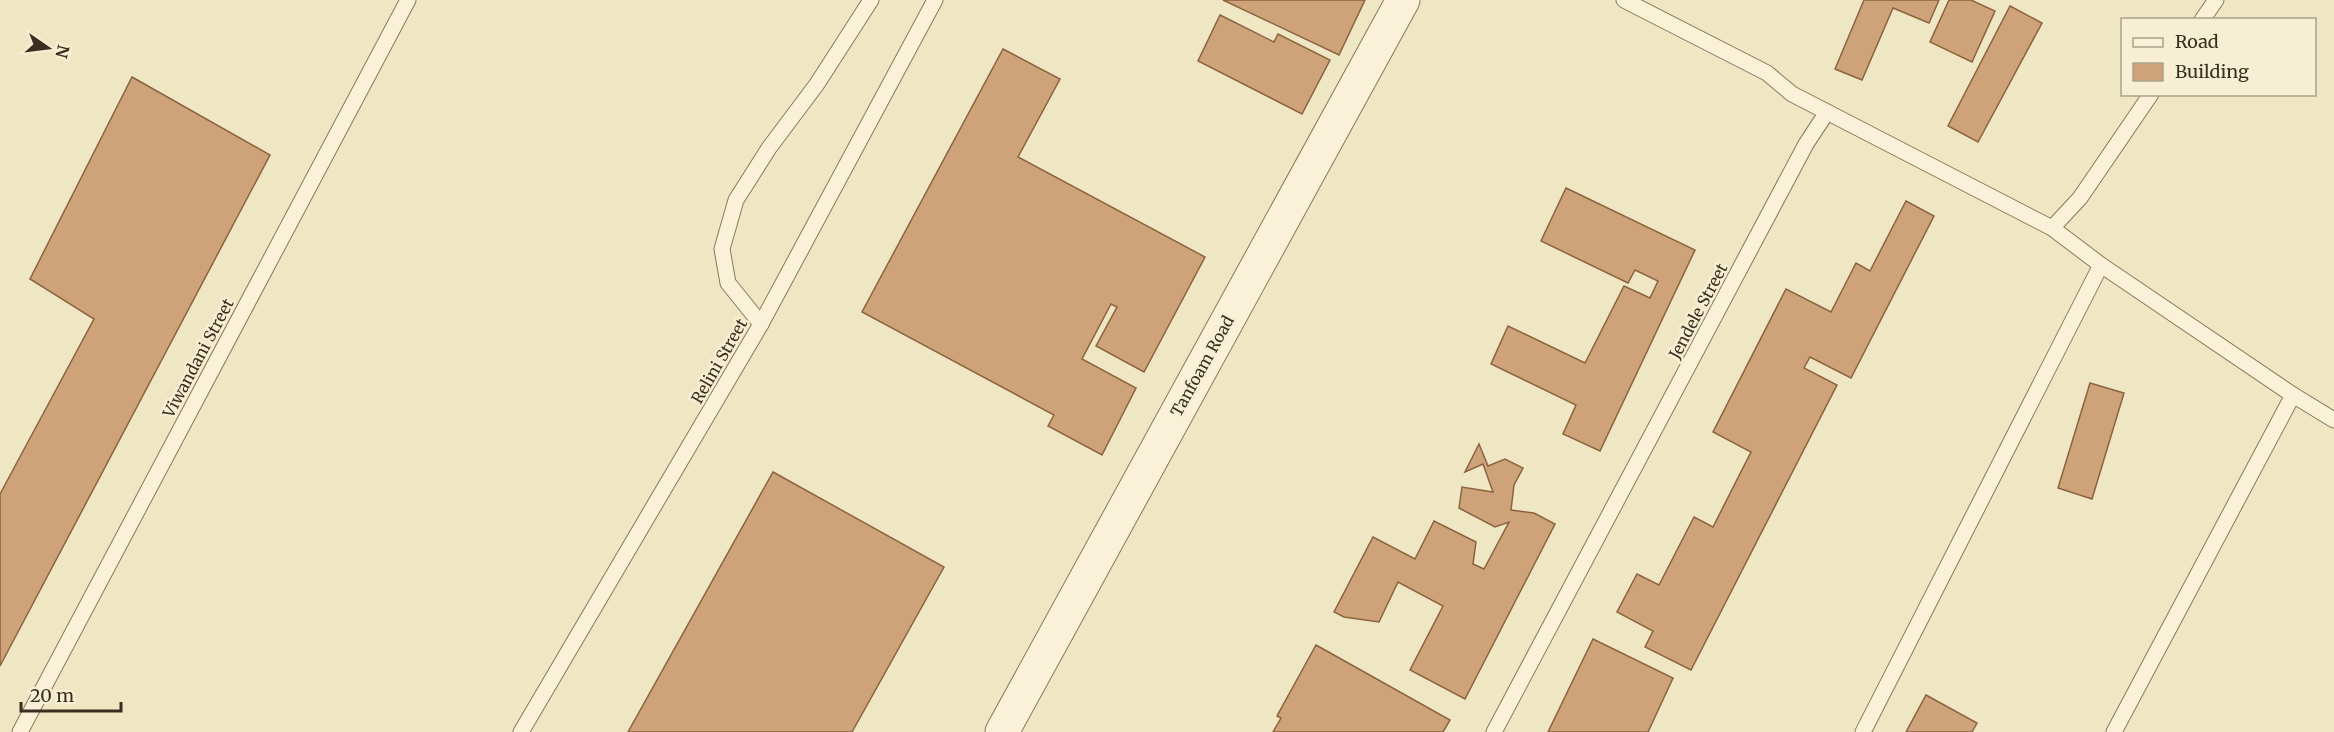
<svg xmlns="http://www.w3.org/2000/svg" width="2334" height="732" viewBox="0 0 2334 732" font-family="Merriweather,serif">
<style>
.building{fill:#cfa379;stroke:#8b633f;stroke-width:1.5}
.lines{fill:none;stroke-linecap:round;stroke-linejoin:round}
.service-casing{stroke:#8b775a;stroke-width:17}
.tertiary-casing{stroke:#8b775a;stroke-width:35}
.service{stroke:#faf2d8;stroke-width:15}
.tertiary{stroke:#faf2d8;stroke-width:33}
.labels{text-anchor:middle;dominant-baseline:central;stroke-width:5;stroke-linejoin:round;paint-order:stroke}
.street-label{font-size:16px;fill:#3a2e1e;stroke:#f7efd4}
</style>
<rect width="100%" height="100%" fill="#efe6c4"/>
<g class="building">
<polygon points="1223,0 1365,0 1339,55"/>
<polygon points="1864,0 1939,0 1929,23 1893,8 1862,80 1835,69"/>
<polygon points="1949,0 1971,0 1995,11 1972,62 1930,42"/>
<polygon points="2010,6 2042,23 1978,142 1948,126"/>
<polygon points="1220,15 1274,42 1278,34 1330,60 1302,114 1198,61"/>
<polygon points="1003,49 1060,79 1018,157 1205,257 1144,372 1096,346 1117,307 1111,304 1082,359 1136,388 1102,455 1048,426 1054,415 862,312"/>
<polygon points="132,77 270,155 0,666 0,494 94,319 30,279"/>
<polygon points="1566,188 1695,250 1600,451 1563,434 1576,405 1491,364 1508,326 1585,363 1624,286 1650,298 1658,281 1635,270 1628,283 1541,241"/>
<polygon points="1906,201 1934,216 1851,378 1810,357 1804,368 1837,385 1691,670 1645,647 1653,631 1617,612 1637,574 1659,585 1694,517 1713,527 1751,452 1713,432 1786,289 1831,312 1856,263 1870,271"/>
<polygon points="2090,383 2124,393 2092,499 2058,488"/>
<polygon points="1479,444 1488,466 1505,459 1523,468 1514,485 1511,510 1534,513 1555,524 1465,699 1410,670 1443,606 1398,582 1379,622 1344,617 1334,612 1373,537 1415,559 1434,521 1476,542 1473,564 1484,569 1509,522 1495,527 1459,508 1462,487 1493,492 1483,464 1465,472"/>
<polygon points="773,472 944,567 852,732 628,732"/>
<polygon points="1593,639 1673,678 1648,732 1548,732"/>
<polygon points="1316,645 1450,720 1443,732 1273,732 1281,718 1277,716"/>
<polygon points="1926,695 1977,723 1972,732 1906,732"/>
</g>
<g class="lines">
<defs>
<g id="service">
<polyline points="2202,20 2216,0"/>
<polyline points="1827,112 2052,228 2101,265 2293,395 2334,420"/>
<polyline points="2052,228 2080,198 2151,94"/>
<polyline points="761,324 728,283 722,249 736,200 769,148 817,84 871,0"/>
<polyline points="20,732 408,0"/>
<polyline points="521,732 761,324 935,0"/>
<polyline points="1494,732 1806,144 1827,112 1792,94 1767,73 1624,0"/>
<polyline points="1863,732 2101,265"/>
<polyline points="2114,732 2293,395"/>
</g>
<polyline id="tertiary" points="1002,732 1403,0"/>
</defs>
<use href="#service" class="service-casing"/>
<use href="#tertiary" class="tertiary-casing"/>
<use href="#service" class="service"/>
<use href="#tertiary" class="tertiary"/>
</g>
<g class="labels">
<g class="street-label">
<text transform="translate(1698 311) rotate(-62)">Jendele Street</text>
<text transform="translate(198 358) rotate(-62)">Viwandani Street</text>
<text transform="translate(719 361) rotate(-60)">Relini Street</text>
<text transform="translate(1202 366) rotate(-61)">Tanfoam Road</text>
</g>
</g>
<rect x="2121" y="18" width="195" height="78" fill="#f7efd4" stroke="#aba28b" stroke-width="1.5"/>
<rect x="2133" y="38" width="30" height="9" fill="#faf2d8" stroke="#aba28b" stroke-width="1.5"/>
<text x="2175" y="48" font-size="18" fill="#3a2e1e">Road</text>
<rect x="2133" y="63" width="30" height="18" fill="#cfa379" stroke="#aba28b" stroke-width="1.5"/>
<text x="2175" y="78" font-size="18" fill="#3a2e1e">Building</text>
<g transform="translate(48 48) rotate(104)" stroke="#f7efd4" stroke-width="4.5" paint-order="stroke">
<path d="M0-4.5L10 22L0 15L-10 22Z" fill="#3a2e1e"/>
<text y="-9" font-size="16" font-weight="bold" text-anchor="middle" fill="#3a2e1e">N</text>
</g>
<path d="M21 702v9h100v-9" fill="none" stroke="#3a2e1e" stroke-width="3"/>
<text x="30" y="702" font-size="18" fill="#3a2e1e" stroke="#f7efd4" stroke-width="4.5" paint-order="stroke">20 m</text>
</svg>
